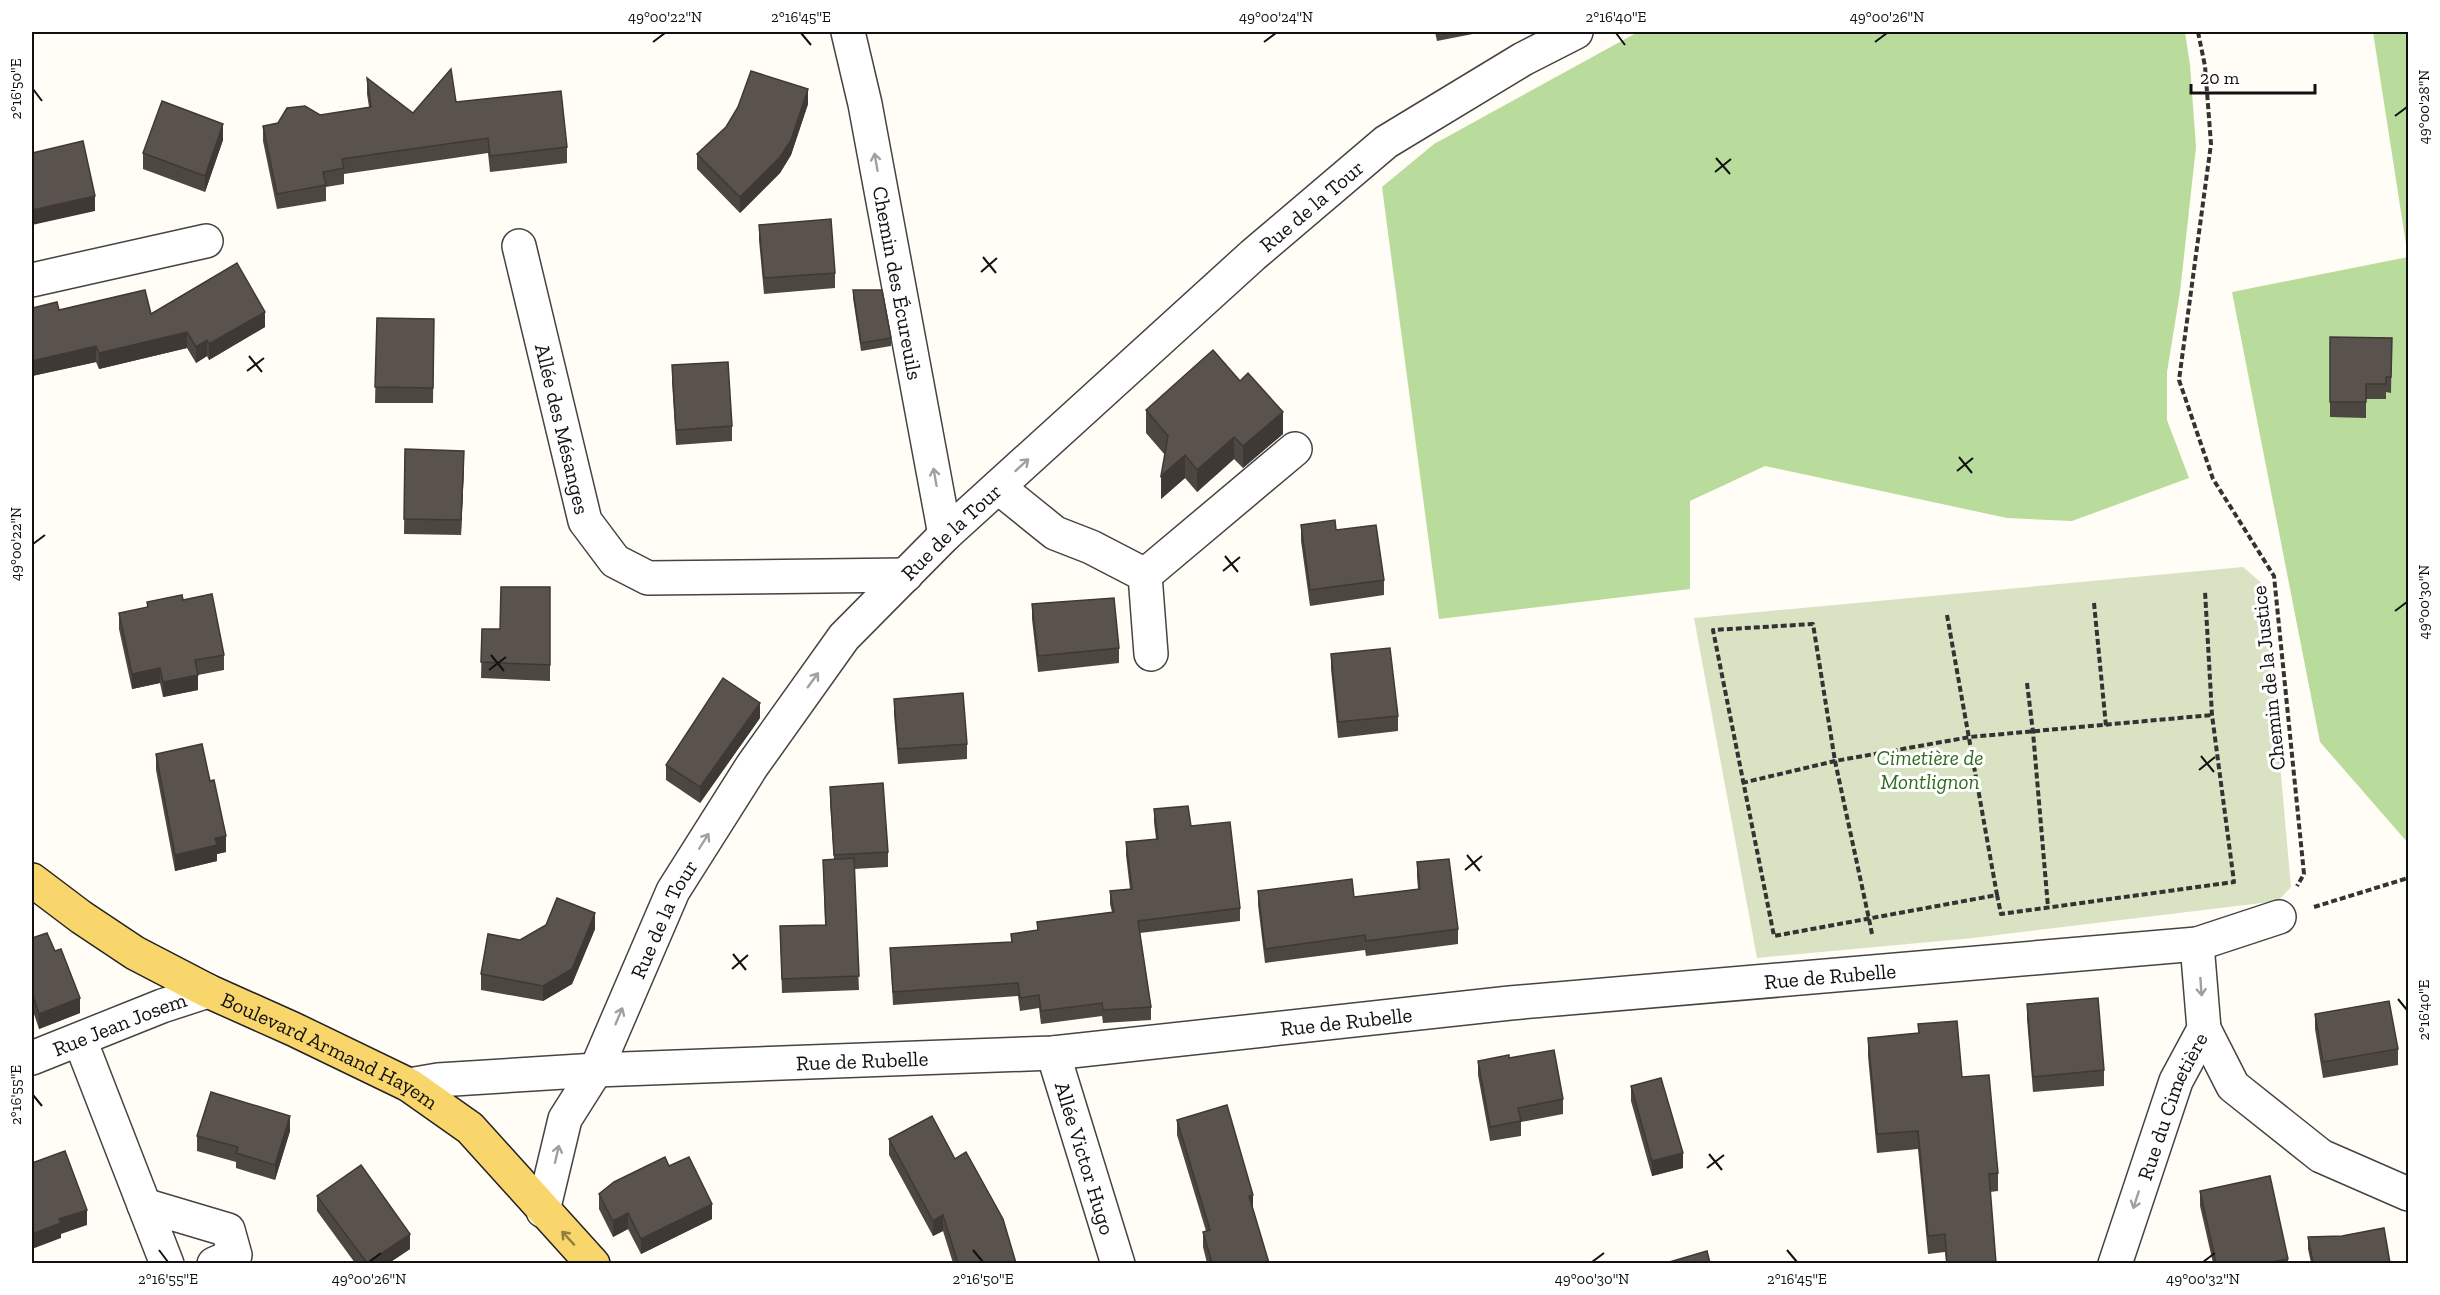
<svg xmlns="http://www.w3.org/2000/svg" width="2440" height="1295" viewBox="0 0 2440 1295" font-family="'Zilla Slab',serif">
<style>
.forest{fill:#b9dc9c}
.cemetery{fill:#d9e3c4}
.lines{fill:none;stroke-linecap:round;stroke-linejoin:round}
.minor-casing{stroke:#444;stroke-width:36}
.major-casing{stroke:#222;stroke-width:36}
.path{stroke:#333;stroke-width:4;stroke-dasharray:6 3;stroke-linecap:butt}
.minor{stroke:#fff;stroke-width:33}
.major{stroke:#f9d66b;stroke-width:33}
.wall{fill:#4d4742}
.shaded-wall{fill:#3f3936}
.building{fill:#5a524d;stroke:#3f3936;stroke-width:1.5}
.oneway{stroke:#a0a0a0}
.oneway2{stroke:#917d42}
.ticks{fill:none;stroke:#111;stroke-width:2}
.labels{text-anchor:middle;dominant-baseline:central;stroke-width:6;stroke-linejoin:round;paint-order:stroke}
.street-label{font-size:21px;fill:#111;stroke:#fff}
.park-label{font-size:21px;font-style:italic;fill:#2f6b1f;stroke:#fff}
.neatline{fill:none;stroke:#111;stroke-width:2}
.ticks-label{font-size:15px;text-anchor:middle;fill:#111}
</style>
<rect width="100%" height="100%" fill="#fffdf5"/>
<g class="forest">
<polygon points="1638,32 2185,32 2190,65 2196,147 2180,292 2167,372 2167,420 2189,478 2072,521 2007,518 1765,466 1690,501 1690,589 1439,619 1382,187 1434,144"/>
<polygon points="2373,32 2408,32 2408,843 2320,742 2232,292 2408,257"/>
</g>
<polygon class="cemetery" points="2243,567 2264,585 2291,887 2278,901 1973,938 1757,958 1694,618"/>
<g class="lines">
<defs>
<g id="minor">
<path id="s1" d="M848 32 865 104 945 535"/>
<path id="s2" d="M519 246 585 521 615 561 648 578 906 575"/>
<polyline points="32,280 206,241"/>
<polyline points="998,487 1055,533 1091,547 1145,575 1151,654"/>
<polyline points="1145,575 1295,449"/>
<polyline points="2204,1029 2233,1086 2321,1156 2408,1194"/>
<polyline points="80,1040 167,1264"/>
<path id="s3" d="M1053 1053 1118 1264"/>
<path id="s4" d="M32 1058 162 1006 208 991"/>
<path id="s5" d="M409 1085 438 1080 596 1070 1053 1053 1510 1003 2197 944 2279 917"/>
<polyline points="144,1205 228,1230 235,1255 214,1264"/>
<path id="s6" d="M543 1211 565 1119 596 1070 673 891 752 766 844 637 945 535 1253 255 1386 142 1523 59 1576 32"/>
<path id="s7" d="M2115 1264 2176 1081 2204 1029 2197 944"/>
</g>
<g id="major">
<path id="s8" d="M32 880 81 917 135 953 208 991 293 1029 409 1085 470 1128 593 1264"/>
</g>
</defs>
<use href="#minor" class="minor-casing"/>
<use href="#major" class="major-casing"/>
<g class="path">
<polyline points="2198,32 2205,66 2211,144 2179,380 2213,479 2274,576 2304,874 2297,886"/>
<polyline points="2094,603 2106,726"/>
<polyline points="1947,615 1997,895"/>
<polyline points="2027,683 2033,732 2048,907"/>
<polyline points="1742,783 1835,761 1970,737 2212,715"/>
<polyline points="2314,907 2408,878"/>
<polyline points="1872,934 1869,919 1835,761 1813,624 1713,630 1774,936 1997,895 2001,914 2234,882 2212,715 2205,591"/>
</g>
<use href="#minor" class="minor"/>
<use href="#major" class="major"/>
</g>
<g class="wall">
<polygon points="1435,32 1483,32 1437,41"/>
<polygon points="367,78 413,113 456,102 567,147 567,163 490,172 488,153 344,174 344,184 326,187 326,201 277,209 263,141 263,126 369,107 367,94"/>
<polygon points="808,104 791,155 780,173 740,213 697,169 697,154"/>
<polygon points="223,140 205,192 143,169 143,153"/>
<polygon points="759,225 835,273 835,288 764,294 759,240"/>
<polygon points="853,290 891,338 891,346 861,351 853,298"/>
<polygon points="32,308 151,314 265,327 209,360 207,356 196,363 187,348 99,369 96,362 32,376"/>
<polygon points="377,318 434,319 433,403 375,403"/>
<polygon points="2330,337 2392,338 2391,393 2386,392 2386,399 2366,399 2366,418 2330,417"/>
<polygon points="672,365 732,426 732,441 676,445 672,381"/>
<polygon points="1146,410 1283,434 1243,468 1234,459 1197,492 1185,478 1161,499 1165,455 1146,433"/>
<polygon points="405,449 464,466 461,535 404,534"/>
<polygon points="1301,525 1336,530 1384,580 1384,595 1310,606 1301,541"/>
<polygon points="550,587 550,681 481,678 482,629 500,629"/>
<polygon points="183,600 224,655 224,670 198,675 198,690 163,697 160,683 132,689 119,629 119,613 147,608 147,602"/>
<polygon points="1032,604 1119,648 1119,663 1038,672 1032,619"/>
<polygon points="1331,654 1398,716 1398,731 1338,738 1331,669"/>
<polygon points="894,699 967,744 967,759 898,764 894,714"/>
<polygon points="760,718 700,803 666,780 666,765"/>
<polygon points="156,754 210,781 226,852 217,854 217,861 175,871 156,770"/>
<polygon points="830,787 888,852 888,867 854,869 859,990 782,993 780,926 825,925 823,860 834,860 830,803"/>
<polygon points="1154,809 1191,826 1240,908 1240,921 1140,933 1151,1007 1151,1020 1103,1023 1102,1016 1041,1024 1039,1008 1020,1011 1018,996 893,1005 890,948 1011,942 1011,934 1037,930 1037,922 1112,912 1110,904 1110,891 1130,889 1126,855 1126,842 1156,839 1154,822"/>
<polygon points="1417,862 1458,929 1458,944 1366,956 1365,950 1265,963 1258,905 1258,891 1354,897 1418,889 1417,877"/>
<polygon points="595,929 572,984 543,1001 481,990 481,974 520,940"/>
<polygon points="32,938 80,1013 39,1029 32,1008"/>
<polygon points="2027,1004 2104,1070 2104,1086 2033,1092 2027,1019"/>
<polygon points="2315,1014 2398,1049 2398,1065 2323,1078 2315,1029"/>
<polygon points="1918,1024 1962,1077 1998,1173 1998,1191 1990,1192 1996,1263 1946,1263 1945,1252 1928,1254 1918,1149 1877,1153 1868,1056 1868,1038 1918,1033"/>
<polygon points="1509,1058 1563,1099 1563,1114 1521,1122 1521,1136 1490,1141 1478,1075 1478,1061"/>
<polygon points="1631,1086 1683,1168 1652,1176 1631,1101"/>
<polygon points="1177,1120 1253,1209 1269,1263 1207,1263 1203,1247 1203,1232 1206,1231 1177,1135"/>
<polygon points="290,1131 275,1180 236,1168 236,1162 197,1151 197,1136"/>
<polygon points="889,1139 955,1159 1016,1263 953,1263 943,1231 933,1236 889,1155"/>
<polygon points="669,1166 712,1219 641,1254 628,1229 613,1237 599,1209 599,1194"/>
<polygon points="2200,1191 2288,1259 2288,1263 2213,1263 2200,1206"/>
<polygon points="317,1196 410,1249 389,1263 355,1263 317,1211"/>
<polygon points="2342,1236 2390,1263 2311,1263 2308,1249 2308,1237"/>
</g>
<g class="shaded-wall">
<polygon points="808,89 808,104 791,155 780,173 740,213 740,197"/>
<polygon points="223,124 223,140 205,192 205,176"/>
<polygon points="95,196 95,211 32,225 32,210"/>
<polygon points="265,312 265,327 209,360 209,344"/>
<polygon points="187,332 187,348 99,369 99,353"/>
<polygon points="207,340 207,356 196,363 196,347"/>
<polygon points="96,346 96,362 32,376 32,361"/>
<polygon points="1283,412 1283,434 1243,468 1243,446"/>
<polygon points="1234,437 1234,459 1197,492 1197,470"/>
<polygon points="464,451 464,466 461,535 461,520"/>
<polygon points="1185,455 1185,478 1161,499 1161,476"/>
<polygon points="160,668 160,683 132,689 132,674"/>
<polygon points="198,675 198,690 163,697 163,682"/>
<polygon points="760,703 760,718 700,803 700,787"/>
<polygon points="226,836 226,852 217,854 217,861 175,871 175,855 215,838"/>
<polygon points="595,913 595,929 572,984 543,1001 543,986"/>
<polygon points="80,998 80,1013 39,1029 39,1014"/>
<polygon points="290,1116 290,1131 275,1180 275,1165"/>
<polygon points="1683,1153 1683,1168 1652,1176 1652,1161"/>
<polygon points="1253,1195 1253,1210 1249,1196"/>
<polygon points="712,1204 712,1219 641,1254 641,1239"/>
<polygon points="87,1210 87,1225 61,1234 61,1238 32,1249 32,1234 59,1219"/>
<polygon points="628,1213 628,1229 613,1237 613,1221"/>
<polygon points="943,1215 943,1231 933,1236 933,1221"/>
<polygon points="410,1234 410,1249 389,1263 367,1263"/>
</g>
<g class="building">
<polygon points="451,69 456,102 561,91 567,147 490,156 488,138 342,159 344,168 323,172 326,185 277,194 263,126 278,123 287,108 305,106 320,115 371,107 367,78 413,113"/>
<polygon points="751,71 808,89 791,140 780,157 740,197 697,154 726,127 738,107"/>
<polygon points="162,101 223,124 205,176 143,153"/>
<polygon points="83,141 95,196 32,210 32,153"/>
<polygon points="831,219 835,273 764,278 759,225"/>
<polygon points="237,263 265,312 209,344 207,340 196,347 187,332 99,353 96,346 32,361 32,308 57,302 59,310 145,290 151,314"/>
<polygon points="853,290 882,290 891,338 861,343"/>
<polygon points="377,318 434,319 433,388 375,387"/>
<polygon points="2330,337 2392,338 2391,377 2386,377 2386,384 2366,384 2366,402 2330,402"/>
<polygon points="1213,350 1240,381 1248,373 1283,412 1243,446 1234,437 1197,470 1185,455 1161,476 1168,436 1146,410"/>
<polygon points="728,362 732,426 676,430 672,365"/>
<polygon points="405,449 464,451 461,520 404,519"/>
<polygon points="1335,520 1336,530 1376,525 1384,580 1310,590 1301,525"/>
<polygon points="501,587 550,587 550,665 481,662 482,629 500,629"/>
<polygon points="212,594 224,655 195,660 198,675 163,682 160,668 132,674 119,613 148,607 147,602 182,595 183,600"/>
<polygon points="1114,598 1119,648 1038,656 1032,604"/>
<polygon points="1390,648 1398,716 1338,722 1331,654"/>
<polygon points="723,678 760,703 700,787 666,765"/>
<polygon points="963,693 967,744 898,749 894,699"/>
<polygon points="202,744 210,781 214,780 226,836 215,838 217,845 175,855 156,754"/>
<polygon points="883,783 888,852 834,855 830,787"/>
<polygon points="1188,806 1191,826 1230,822 1240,908 1138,921 1151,1007 1103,1010 1102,1003 1041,1011 1039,995 1020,998 1018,983 893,992 890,948 1012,942 1011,934 1038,930 1037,922 1114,912 1110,891 1132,889 1126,842 1158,839 1154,809"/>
<polygon points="854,858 859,976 782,979 780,926 826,925 823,860"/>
<polygon points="1449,859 1458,929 1366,941 1365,935 1265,949 1258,891 1352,879 1354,897 1420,889 1417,862"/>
<polygon points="557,898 595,913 572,969 543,986 481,974 488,934 520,940 546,925"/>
<polygon points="47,933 55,951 61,949 80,998 39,1014 32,993 32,938"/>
<polygon points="2098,998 2104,1070 2033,1077 2027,1004"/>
<polygon points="2389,1001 2398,1049 2323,1062 2315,1014"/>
<polygon points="1957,1021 1962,1077 1989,1075 1998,1173 1989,1174 1996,1263 1947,1263 1945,1234 1928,1236 1918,1131 1877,1134 1868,1038 1919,1033 1918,1024"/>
<polygon points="1554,1050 1563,1099 1518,1108 1521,1121 1490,1127 1478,1061 1509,1055 1509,1058"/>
<polygon points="1661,1078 1683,1153 1652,1161 1631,1086"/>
<polygon points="211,1092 290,1116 275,1165 236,1153 238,1147 197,1136"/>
<polygon points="1227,1105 1253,1195 1249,1196 1269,1263 1212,1263 1203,1232 1210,1230 1177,1120"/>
<polygon points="932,1116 955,1159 966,1152 1003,1219 1016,1263 958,1263 943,1215 933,1221 889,1139"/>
<polygon points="65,1151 87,1210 59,1219 61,1223 32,1234 32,1163"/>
<polygon points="665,1157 669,1166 689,1157 712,1204 641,1239 628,1213 613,1221 599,1194 614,1182"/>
<polygon points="361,1165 410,1234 367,1263 317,1196"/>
<polygon points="2270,1176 2288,1259 2267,1263 2216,1263 2200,1191"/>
<polygon points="2384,1228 2390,1263 2313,1263 2308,1237 2342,1236"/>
<polygon points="1707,1251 1710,1263 1666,1263"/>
</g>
<defs><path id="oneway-shaft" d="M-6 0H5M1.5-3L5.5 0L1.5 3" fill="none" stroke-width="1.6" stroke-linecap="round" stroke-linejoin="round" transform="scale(1.5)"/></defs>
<g class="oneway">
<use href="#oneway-shaft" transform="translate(876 162) rotate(-100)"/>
<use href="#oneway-shaft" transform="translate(1022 465) rotate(-42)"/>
<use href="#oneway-shaft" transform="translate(935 477) rotate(-100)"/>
<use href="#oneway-shaft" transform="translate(813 680) rotate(-54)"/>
<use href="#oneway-shaft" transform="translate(704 841) rotate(-58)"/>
<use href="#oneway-shaft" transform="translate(2201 987) rotate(86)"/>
<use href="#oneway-shaft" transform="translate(619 1016) rotate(-67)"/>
<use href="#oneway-shaft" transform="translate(557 1154) rotate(-77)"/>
<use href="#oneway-shaft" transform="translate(2136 1200) rotate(108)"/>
</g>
<use class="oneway2" href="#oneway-shaft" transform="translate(568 1238) rotate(-133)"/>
<path class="ticks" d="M801 33 811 45M1616 33 1625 45M653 42 665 33M1264 42 1276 33M1875 42 1887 33M33 89 42 101M2395 116 2407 107M1716 158 1730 174M1715 172 1731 159M983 257 996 273M981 272 997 258M249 356 262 372M247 371 264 358M1959 457 1972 473M1957 471 1973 458M33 544 45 535M1225 556 1238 572M1223 571 1240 557M2395 611 2407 602M491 655 504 671M489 670 506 657M2201 756 2214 772M2199 770 2215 757M1467 855 1480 871M1465 870 1482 856M733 954 746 970M732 969 748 955M2398 999 2407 1010M33 1095 42 1106M1709 1154 1722 1170M1707 1168 1724 1155M159 1250 168 1262M973 1250 983 1262M1787 1250 1797 1262M369 1262 381 1253M1592 1262 1604 1253M2203 1262 2215 1253"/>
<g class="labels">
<g class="street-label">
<text stroke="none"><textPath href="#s6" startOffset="1290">Rue de la Tour</textPath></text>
<text stroke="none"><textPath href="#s1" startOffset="256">Chemin des Écureuils</textPath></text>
<text stroke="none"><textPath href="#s2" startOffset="188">Allée des Mésanges</textPath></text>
<text stroke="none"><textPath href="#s6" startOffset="804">Rue de la Tour</textPath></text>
<text transform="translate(2268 678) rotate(-96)">Chemin de la Justice</text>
<text stroke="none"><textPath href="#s6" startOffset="318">Rue de la Tour</textPath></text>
<text stroke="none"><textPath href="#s5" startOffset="1426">Rue de Rubelle</textPath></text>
<text stroke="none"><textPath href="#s5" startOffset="940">Rue de Rubelle</textPath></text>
<text stroke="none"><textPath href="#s4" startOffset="94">Rue Jean Josem</textPath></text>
<text stroke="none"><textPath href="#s8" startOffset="344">Boulevard Armand Hayem</textPath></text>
<text stroke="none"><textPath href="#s5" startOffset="454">Rue de Rubelle</textPath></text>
<text stroke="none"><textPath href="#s7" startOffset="168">Rue du Cimetière</textPath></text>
<text stroke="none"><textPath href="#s3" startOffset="110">Allée Victor Hugo</textPath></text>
</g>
<g class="park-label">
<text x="1930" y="757">Cimetière de<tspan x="1930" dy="24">Montlignon</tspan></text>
</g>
</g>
<rect width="2440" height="1295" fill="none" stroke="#ffffff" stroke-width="66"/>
<path d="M2191 84v9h124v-9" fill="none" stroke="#111111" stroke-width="3"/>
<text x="2200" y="84" font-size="18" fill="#111111" stroke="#ffffff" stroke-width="4.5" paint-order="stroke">20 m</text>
<rect x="33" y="33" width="2374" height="1229" class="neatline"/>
<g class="ticks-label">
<text x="665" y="22">49°00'22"N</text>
<text x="801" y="22">2°16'45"E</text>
<text x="1276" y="22">49°00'24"N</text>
<text x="1616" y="22">2°16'40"E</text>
<text x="1887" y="22">49°00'26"N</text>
<text transform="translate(16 89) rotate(-90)" y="5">2°16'50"E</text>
<text transform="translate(2424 107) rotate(-90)" y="5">49°00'28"N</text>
<text transform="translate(16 544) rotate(-90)" y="5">49°00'22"N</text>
<text transform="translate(2424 602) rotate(-90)" y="5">49°00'30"N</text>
<text transform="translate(2424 1010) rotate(-90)" y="5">2°16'40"E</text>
<text transform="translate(16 1095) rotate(-90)" y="5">2°16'55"E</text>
<text x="168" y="1284">2°16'55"E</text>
<text x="369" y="1284">49°00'26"N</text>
<text x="983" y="1284">2°16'50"E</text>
<text x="1592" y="1284">49°00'30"N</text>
<text x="1797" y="1284">2°16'45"E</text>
<text x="2203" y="1284">49°00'32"N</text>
</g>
</svg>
